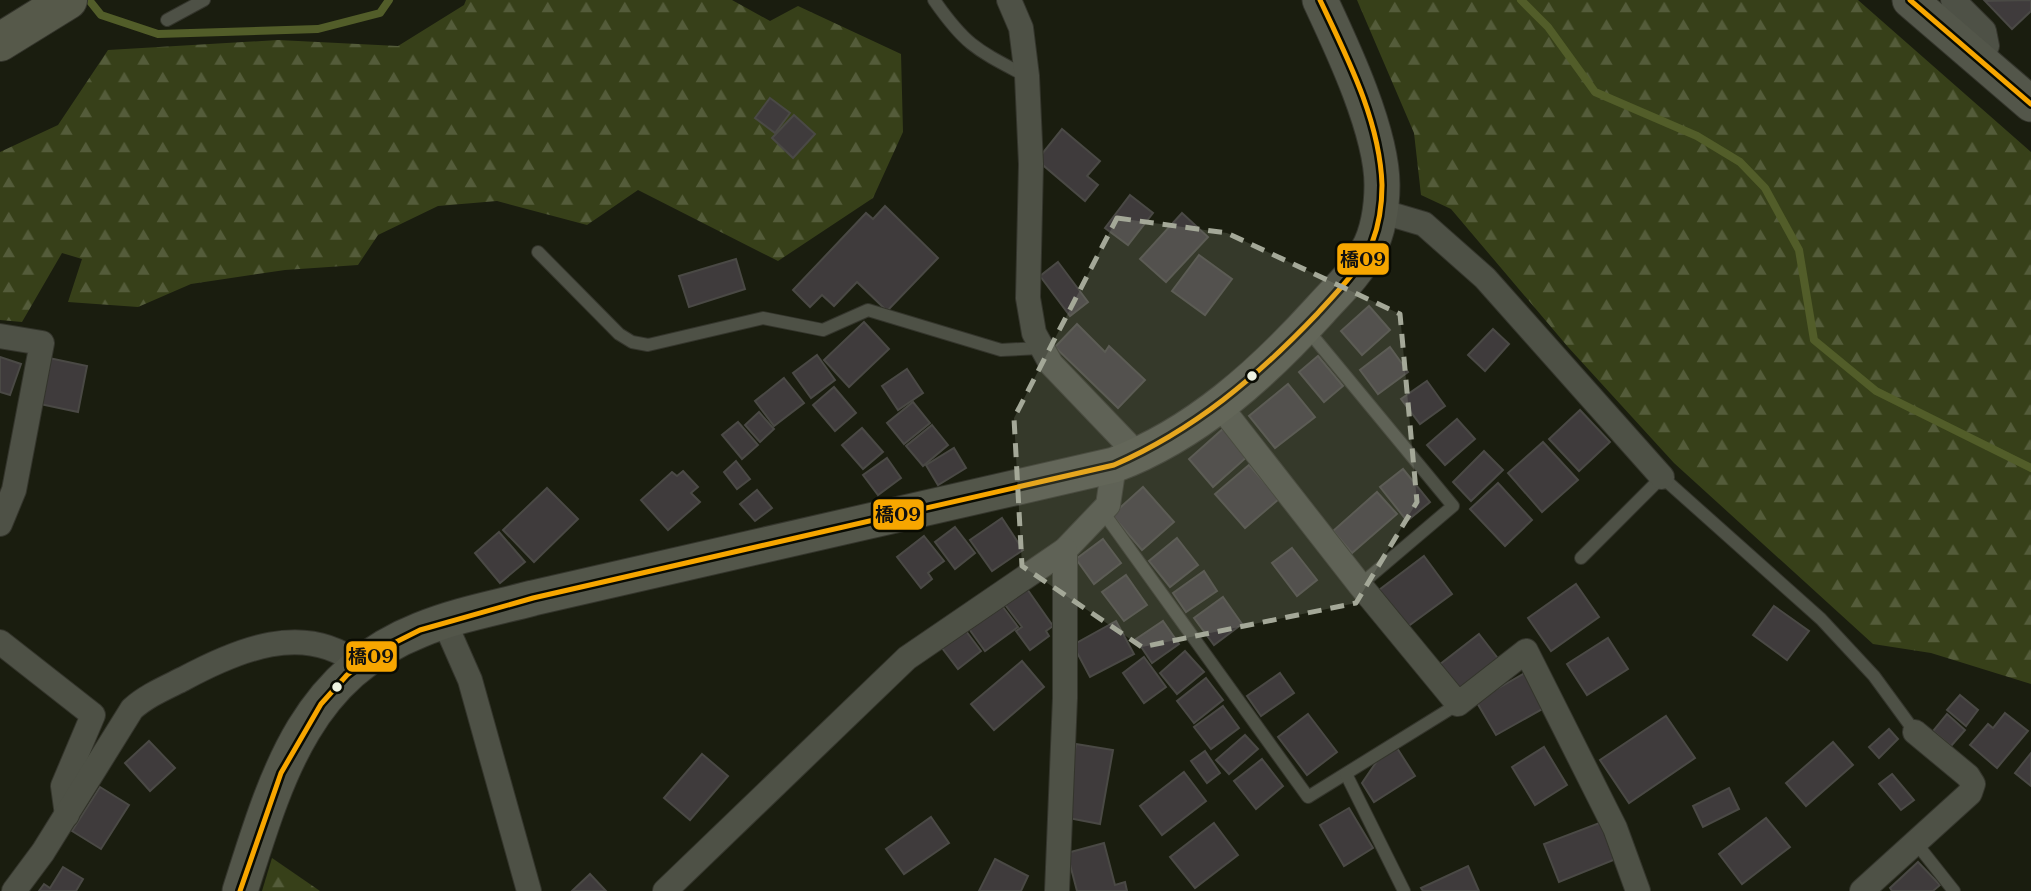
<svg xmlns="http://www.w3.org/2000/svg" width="2031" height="891" viewBox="0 0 2031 891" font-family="'Libre Baskerville','Noto Sans JP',serif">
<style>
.forest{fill:url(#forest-firs)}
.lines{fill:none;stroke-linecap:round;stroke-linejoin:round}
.stream{stroke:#525d29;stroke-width:8}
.building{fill:#3f3b3c;stroke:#4a4945;stroke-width:2}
.lane-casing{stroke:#34352c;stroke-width:14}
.street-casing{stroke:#34352c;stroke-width:26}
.secondary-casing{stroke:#34352c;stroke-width:37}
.highway-casing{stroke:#34352c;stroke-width:40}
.lane{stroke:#4e5146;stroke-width:12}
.street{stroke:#4e5146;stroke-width:24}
.secondary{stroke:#53564a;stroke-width:35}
.highway{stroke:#56594a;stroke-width:38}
.bus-1-casing{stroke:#090b03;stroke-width:10}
.bus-1{stroke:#f7a600;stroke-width:5}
.marked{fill:#a4a898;fill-opacity:0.2;stroke:#a4a898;stroke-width:5;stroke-dasharray:14 9;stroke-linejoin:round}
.bus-dot{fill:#eef3e2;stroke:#090b03;stroke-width:2.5}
.line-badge{stroke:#090b03;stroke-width:2.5}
.pale-badge-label{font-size:19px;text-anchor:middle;font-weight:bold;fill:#111}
</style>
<defs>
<pattern id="forest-firs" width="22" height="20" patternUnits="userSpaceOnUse" patternTransform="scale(1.75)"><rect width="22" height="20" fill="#374019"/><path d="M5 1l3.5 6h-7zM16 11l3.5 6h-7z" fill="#545c3a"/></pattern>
</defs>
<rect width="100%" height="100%" fill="#1a1d0f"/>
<g class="forest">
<polygon points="466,0 732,0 770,21 798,6 901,54 903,132 873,198 778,261 638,190 587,225 497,201 438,206 378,235 358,265 285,270 191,284 138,307 68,302 82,259 62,253 22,322 0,320 0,152 58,125 108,50 278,40 398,46 464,5"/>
<polygon points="1357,0 1858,0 2031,152 2031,684 1931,653 1873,644 1674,463 1568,347 1451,209 1421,195 1414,133"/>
<polygon points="272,858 320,891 262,891"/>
</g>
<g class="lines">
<g class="stream">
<polyline points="89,0 101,15 158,34 318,29 380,13 389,0"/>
<polyline points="1521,0 1548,27 1595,92 1697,136 1740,162 1765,188 1799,250 1814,340 1876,391 2031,468"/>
</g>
</g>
<g class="building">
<polygon points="2031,0 2031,11 2012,29 1985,1"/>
<polygon points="770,98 790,113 775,133 755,118"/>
<polygon points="794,115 815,134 793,158 772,138"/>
<polygon points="1062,129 1100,161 1087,176 1098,185 1085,201 1037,160"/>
<polygon points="1130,195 1153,213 1128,245 1105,228"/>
<polygon points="885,206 938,258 887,311 857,282 834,306 822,295 810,307 793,290 866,213 873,219"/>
<polygon points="1182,213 1208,237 1166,282 1140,259"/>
<polygon points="1199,255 1232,279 1205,315 1172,291"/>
<polygon points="736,259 745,289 689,307 679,276"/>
<polygon points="1058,262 1088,302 1070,316 1040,276"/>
<polygon points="1369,306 1390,330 1362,355 1341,331"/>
<polygon points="864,322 889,349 849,387 824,360"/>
<polygon points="1077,324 1105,352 1109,346 1145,380 1118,408 1055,347"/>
<polygon points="1493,329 1509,344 1485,371 1468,355"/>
<polygon points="1390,347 1408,372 1378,394 1360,370"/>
<polygon points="817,355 835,380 811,398 793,373"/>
<polygon points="1318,356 1343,386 1324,402 1299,372"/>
<polygon points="0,357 21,364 10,395 0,392"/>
<polygon points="49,358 87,366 78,412 40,404"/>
<polygon points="907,369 923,393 898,410 882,386"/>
<polygon points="784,378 804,403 774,426 755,401"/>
<polygon points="1427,381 1445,406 1420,424 1401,399"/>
<polygon points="1288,384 1315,417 1275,448 1249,416"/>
<polygon points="834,387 856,413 835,431 813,405"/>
<polygon points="913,402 930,423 904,444 887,423"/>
<polygon points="1580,410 1610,442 1579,471 1549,439"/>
<polygon points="759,412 774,429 760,442 745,425"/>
<polygon points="1457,419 1475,439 1445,465 1427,445"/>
<polygon points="738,422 758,445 742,459 722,435"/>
<polygon points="932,425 948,445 923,466 906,446"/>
<polygon points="1225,427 1249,455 1213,487 1189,459"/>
<polygon points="862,428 883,452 863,469 842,445"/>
<polygon points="1543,442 1578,480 1542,512 1508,473"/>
<polygon points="954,448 966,468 938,485 926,465"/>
<polygon points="1484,451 1503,470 1471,501 1453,482"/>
<polygon points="887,458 901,478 878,495 863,475"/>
<polygon points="736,461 750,479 737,489 724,472"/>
<polygon points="1249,465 1279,499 1245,528 1215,494"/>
<polygon points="1403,469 1430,502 1407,521 1380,487"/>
<polygon points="683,471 698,487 691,493 700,502 668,530 641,500 672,472 677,476"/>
<polygon points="1498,483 1532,520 1505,546 1470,509"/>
<polygon points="1143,487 1174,522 1142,550 1112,515"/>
<polygon points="547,488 578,519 534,562 503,530"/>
<polygon points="757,490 772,508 755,521 740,504"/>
<polygon points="1377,492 1397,514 1352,553 1333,531"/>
<polygon points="1002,518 1023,550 992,571 970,540"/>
<polygon points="955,527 975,553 955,569 935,542"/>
<polygon points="499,532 525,562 500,583 475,553"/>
<polygon points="924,536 944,561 928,573 932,579 921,588 897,557"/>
<polygon points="1177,538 1198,565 1170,587 1149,561"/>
<polygon points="1103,539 1121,563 1094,584 1076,559"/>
<polygon points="1292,548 1317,580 1297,596 1272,563"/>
<polygon points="1424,556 1452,594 1407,627 1379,590"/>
<polygon points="1204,571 1217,591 1186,612 1173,593"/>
<polygon points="1126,575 1147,605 1124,621 1102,592"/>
<polygon points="1576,584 1599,617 1551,651 1528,618"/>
<polygon points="1025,586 1053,626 1046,631 1049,636 1030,650 1016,631 1022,627 1003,602"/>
<polygon points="1223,597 1242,624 1214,645 1194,618"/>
<polygon points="1000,603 1018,627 985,651 967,626"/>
<polygon points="1774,606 1809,631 1787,660 1753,635"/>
<polygon points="1116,621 1134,654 1090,677 1073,645"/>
<polygon points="1163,621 1179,644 1152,663 1136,639"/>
<polygon points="963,627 981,651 958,669 939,644"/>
<polygon points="1479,634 1500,661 1459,692 1439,665"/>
<polygon points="1608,638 1628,669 1587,695 1567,664"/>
<polygon points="1185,651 1204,672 1177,694 1160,673"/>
<polygon points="1144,657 1166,687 1144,703 1123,673"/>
<polygon points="1022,661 1044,687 994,730 971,704"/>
<polygon points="1280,673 1294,693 1261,716 1247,696"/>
<polygon points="1525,673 1544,708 1496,735 1476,701"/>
<polygon points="1206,678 1223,700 1194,723 1177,701"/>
<polygon points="1960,695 1978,710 1966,726 1947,710"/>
<polygon points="1223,706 1239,728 1211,749 1194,727"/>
<polygon points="2005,713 2028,731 1997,768 1970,745 1988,724 1993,728"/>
<polygon points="1308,714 1337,752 1307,775 1278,737"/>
<polygon points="1947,714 1965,730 1951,746 1933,731"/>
<polygon points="1666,716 1695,758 1629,803 1600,760"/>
<polygon points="1889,729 1898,739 1879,758 1869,747"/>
<polygon points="1245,735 1258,749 1229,774 1216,760"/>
<polygon points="149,741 175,768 150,791 125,763"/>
<polygon points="1833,742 1853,765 1806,806 1786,783"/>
<polygon points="1076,744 1113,750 1100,824 1063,817"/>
<polygon points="1544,747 1567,785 1535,805 1512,767"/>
<polygon points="1397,748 1415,776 1374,802 1362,783 1377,761"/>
<polygon points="1205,751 1220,773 1207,783 1191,761"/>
<polygon points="2031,753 2031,786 2015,773"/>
<polygon points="702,754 728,776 690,820 664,798"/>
<polygon points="1262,759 1283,786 1256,809 1234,781"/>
<polygon points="1184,772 1206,801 1162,835 1140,806"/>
<polygon points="1892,774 1914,800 1901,810 1879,784"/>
<polygon points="100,787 129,805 101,849 72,831"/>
<polygon points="1729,788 1739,809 1703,827 1693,806"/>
<polygon points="1349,808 1373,848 1344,866 1320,825"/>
<polygon points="931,817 949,843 904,874 886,849"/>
<polygon points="1766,818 1790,847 1742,884 1719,854"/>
<polygon points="1602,822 1616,859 1559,882 1544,844"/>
<polygon points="1214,823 1238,855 1195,888 1170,857"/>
<polygon points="1104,843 1115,885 1125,882 1127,891 1077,891 1067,853"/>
<polygon points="995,859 1028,876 1021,891 979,891"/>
<polygon points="1918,862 1940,885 1933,891 1892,891 1890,888"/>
<polygon points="1468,866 1479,891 1423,891 1421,888"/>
<polygon points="63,867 83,879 76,891 39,891 44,884 50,888"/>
<polygon points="590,874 606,891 572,891"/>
</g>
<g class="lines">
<defs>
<g id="lane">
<path d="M934 0C966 46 977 50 1026 76"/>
<polyline points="167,20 204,0"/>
<polyline points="538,252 619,334 632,342 648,345 763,318 823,330 868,310 1001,350 1040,348"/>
<polyline points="1306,328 1453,506 1360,585"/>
<polyline points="1103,512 1308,797 1458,704"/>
<polyline points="1581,558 1662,477 1821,619 1874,676 1915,732"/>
<polyline points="1346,774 1404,891"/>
<polyline points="1916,843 1954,891"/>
</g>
<g id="street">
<polyline points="1009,0 1021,28 1027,76 1031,164 1028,298 1034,333 1051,364 1139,456"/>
<polyline points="1953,0 1984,31 1987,46 1979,60"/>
<polyline points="1380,211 1424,224 1485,278 1662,477"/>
<polyline points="0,336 42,343 14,490 0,524"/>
<polyline points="1220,406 1360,585 1458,704 1526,651 1615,828 1638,891"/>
<polyline points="444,621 470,680 529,891"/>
<polyline points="0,642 93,715 63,786 67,815"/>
<path d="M14 891 43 852 132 709C146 696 165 688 183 679 237 650 304 621 358 664"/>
<polyline points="665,891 907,658 1065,550 1108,505 1114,465"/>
<polyline points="1057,891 1065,698 1065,550"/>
<polyline points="1862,891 1970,793 1973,784 1968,776 1915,732"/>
</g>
<g id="secondary">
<polyline points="1910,0 2031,104"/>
<path d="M240 891C275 782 303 676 420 630 456 615 495 608 533 598L1114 465C1196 434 1262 374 1320 310 1336 292 1356 274 1367 252 1378 234 1382 207 1382 185 1382 132 1343 49 1320 0"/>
</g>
<polyline id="highway" points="0,42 68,0"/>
</defs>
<use href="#lane" class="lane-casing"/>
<use href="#street" class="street-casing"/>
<use href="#secondary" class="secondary-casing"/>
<use href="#highway" class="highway-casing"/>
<use href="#lane" class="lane"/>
<use href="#street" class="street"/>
<use href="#secondary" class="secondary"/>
<use href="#highway" class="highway"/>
<defs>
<g id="bus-1">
<polyline points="1910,0 2031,104"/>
<path d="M240 891 281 773 321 704 347 675 380 650 420 630 533 598 1114 465C1194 430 1257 377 1317 314 1337 292 1359 270 1372 243 1379 225 1382 204 1382 185 1380 121 1347 57 1320 0"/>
</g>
</defs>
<use href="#bus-1" class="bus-1-casing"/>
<use href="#bus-1" class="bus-1"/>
</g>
<path class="marked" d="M1117 218 1227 233 1400 314 1417 502 1356 603 1142 647 1022 566 1014 418Z"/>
<g class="bus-dot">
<circle cx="1252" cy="376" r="6"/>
<circle cx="337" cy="687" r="6"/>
</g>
<g class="line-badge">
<rect x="1336" y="242" width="54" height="34" rx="7" fill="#f7a600"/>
<rect x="872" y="498" width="53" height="33" rx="7" fill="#f7a600"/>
<rect x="345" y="640" width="53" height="33" rx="7" fill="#f7a600"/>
</g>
<g class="pale-badge-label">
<text x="1363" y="266">橋09</text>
<text x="898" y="521">橋09</text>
<text x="371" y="663">橋09</text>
</g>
</svg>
